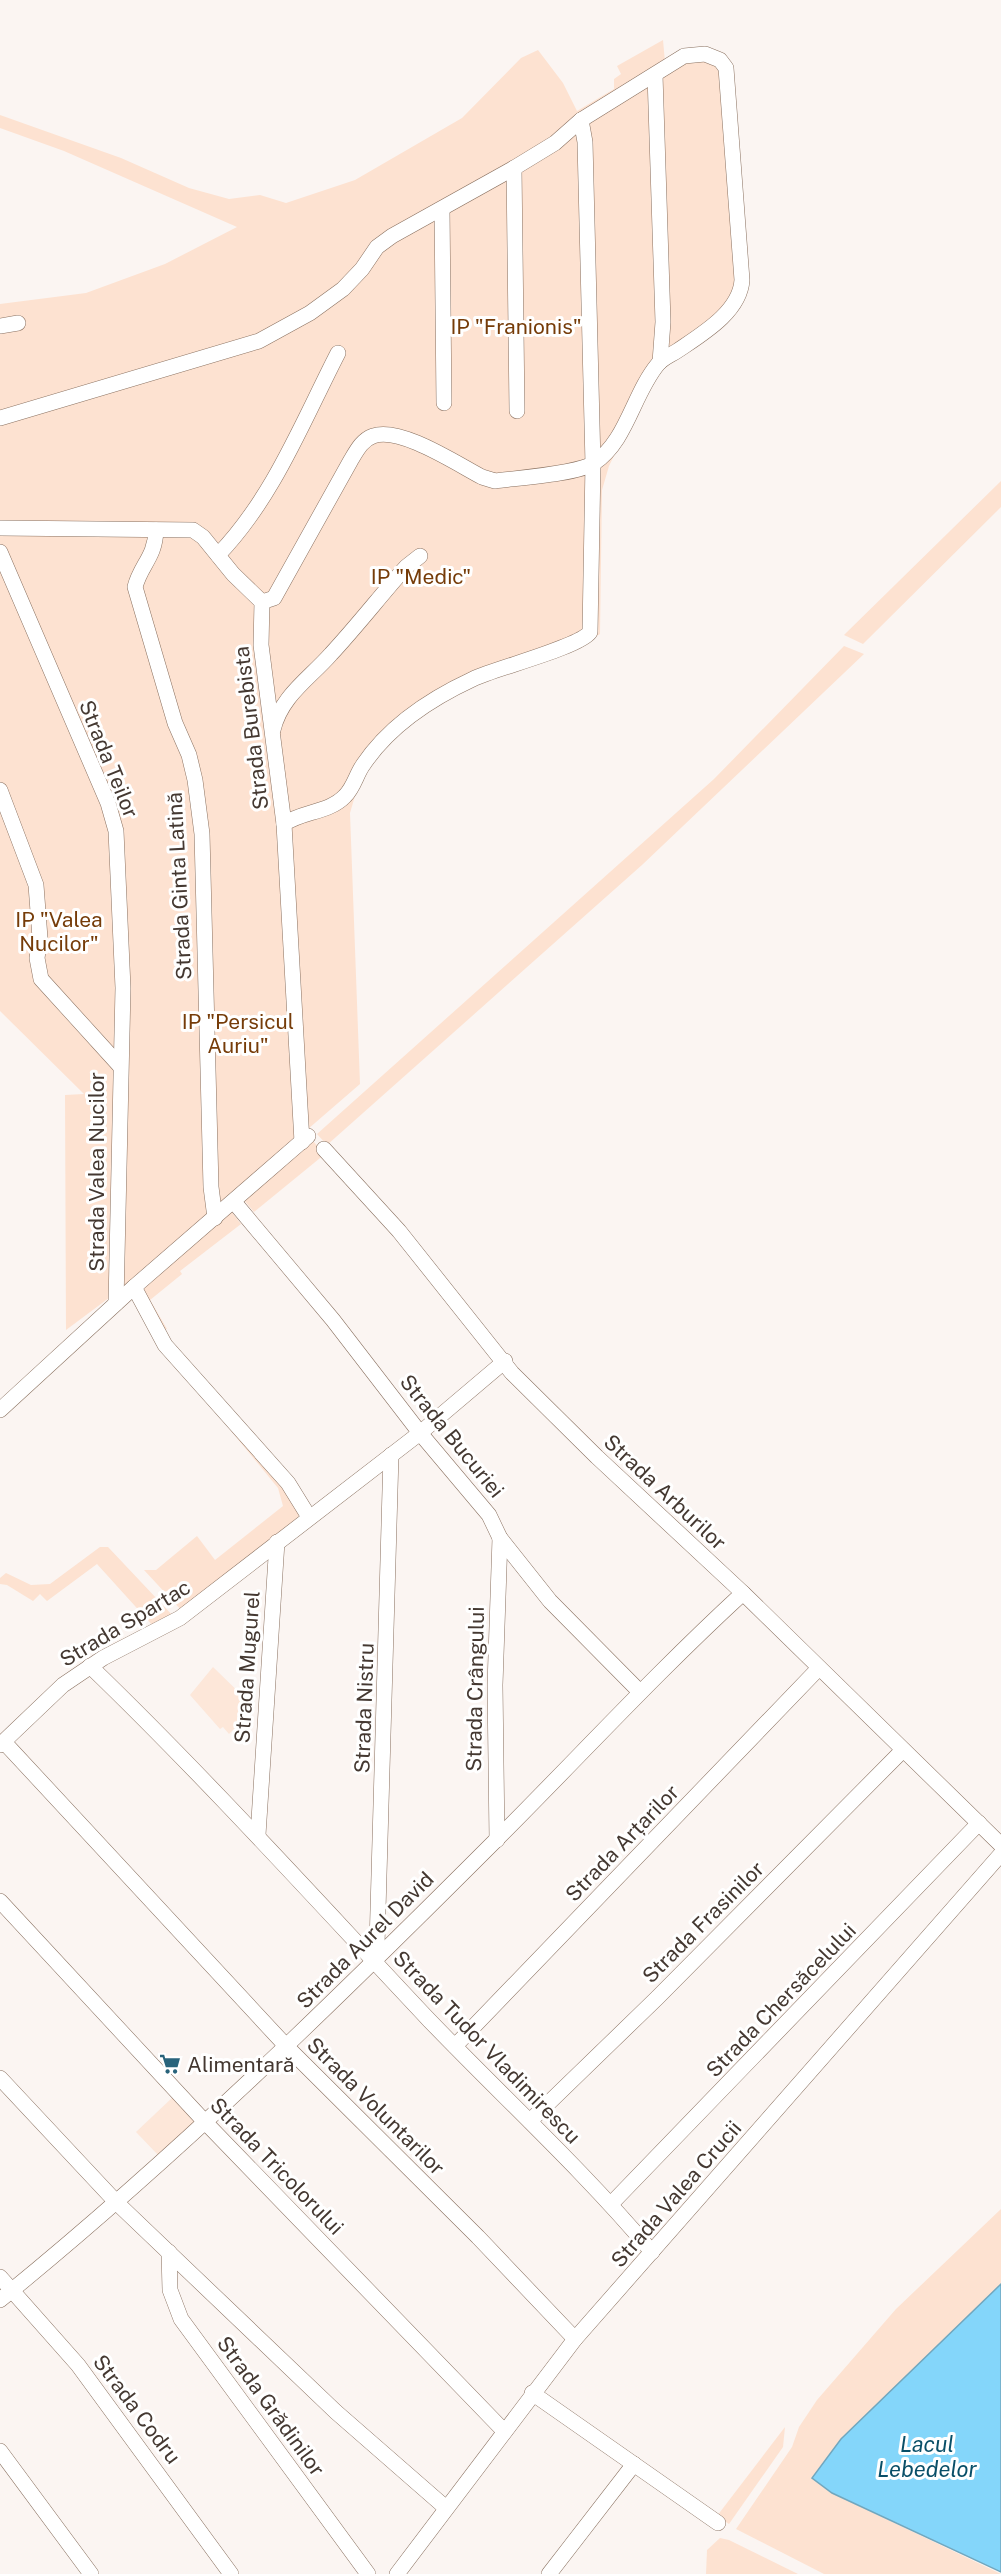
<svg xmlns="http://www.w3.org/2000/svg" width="1001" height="2574" viewBox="0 0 1001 2574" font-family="'Public Sans',sans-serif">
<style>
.built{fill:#fde7d9}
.green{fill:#fde2d1}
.water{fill:#84d6fa;stroke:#71a7be;stroke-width:1.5}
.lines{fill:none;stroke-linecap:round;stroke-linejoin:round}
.minor-casing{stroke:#8a7160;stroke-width:16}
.minor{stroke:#fff;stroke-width:15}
.labels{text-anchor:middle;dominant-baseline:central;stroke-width:6;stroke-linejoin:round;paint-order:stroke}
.park-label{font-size:21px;fill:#763c09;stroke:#fff}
.street-label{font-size:21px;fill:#443831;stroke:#fff}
.poi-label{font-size:21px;fill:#443831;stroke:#fff;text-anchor:start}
.water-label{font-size:22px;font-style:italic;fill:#094f68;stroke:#fff}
</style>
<rect width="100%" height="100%" fill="#fbf5f2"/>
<g class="built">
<polygon points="213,1667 255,1708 229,1734 223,1727 220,1729 190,1695"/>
<polygon points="173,2097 197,2122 160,2157 136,2132"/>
</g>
<g class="green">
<polygon points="663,40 665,62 720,54 745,297 664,368 643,396 609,466 602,490 600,634 577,648 444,697 387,744 359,782 350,813 360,1084 137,1277 66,1330 65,1095 84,1094 0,1011 0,304 86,293 165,264 237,227 64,151 0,128 0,115 121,158 189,188 229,199 260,195 286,203 355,180 462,118 521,58 538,50 563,83 577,111 614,89 614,79 621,74 617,66"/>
<polygon points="1001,481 1001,507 863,644 844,635"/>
<polygon points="844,646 864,654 642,865 327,1145 317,1134 714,779"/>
<polygon points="312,1140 325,1154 254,1212 243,1199"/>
<polygon points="230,1210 241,1224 180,1271 182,1274 150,1300 167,1329 161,1330 141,1288"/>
<polygon points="208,1403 284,1486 300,1511 298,1518 182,1611 144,1570 156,1570 197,1536 215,1560 283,1506 278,1488"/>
<polygon points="100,1547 108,1547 174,1617 154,1627 97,1564 47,1601 40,1594 33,1601 7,1585 0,1584 0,1578 6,1573 31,1585 50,1584"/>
<polygon points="1001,2209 1001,2317 974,2311 841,2439 812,2478 832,2493 1001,2574 824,2574 736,2529 792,2447 799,2427 817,2400 896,2309"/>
<polygon points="785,2427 783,2447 729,2524 717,2516"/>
<polygon points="720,2538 729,2540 798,2574 706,2574 707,2550"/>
</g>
<polygon class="water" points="1001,2284 1001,2572 832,2493 812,2478 841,2439"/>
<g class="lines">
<defs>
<g id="minor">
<polyline points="655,75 663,322 660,362"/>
<polyline points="514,168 517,411"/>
<polyline points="442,209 444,403"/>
<polyline points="0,326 18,323"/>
<path d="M0 418 259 341 310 313 343 289 362 269 377 247 392 236 514 168 555 143 581 120 684 56 705 54 720 60 726 68 742 280C740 312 702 334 677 351 671 355 663 358 658 364 633 394 627 441 594 463 578 474 517 478 495 481L482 477C457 464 400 426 373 436 362 440 357 450 351 460L274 598 262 602"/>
<polyline points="0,528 193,530 203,537 233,574 262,602 261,645 284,824 302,1142"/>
<path d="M156 530C155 558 141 564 135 587L175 723 189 755 195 780 202 834 211 1187 215 1218"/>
<polyline points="0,552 108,803 116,831 123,988 116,1303"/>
<path d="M218 555C273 498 302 423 338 353"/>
<path d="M273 730C281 696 309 679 331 654 357 626 381 595 406 567L420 556"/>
<polyline points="0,790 36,885 40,938 37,958 41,979 120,1066"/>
<path d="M284 824C302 811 329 813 345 796 354 787 356 775 363 765 389 726 432 698 473 679 496 668 580 647 590 632L593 464 585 142 581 120"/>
<polyline points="324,1149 399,1231 512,1373 597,1457 743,1593 1001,1845"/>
<polyline points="234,1202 333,1320 420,1433 489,1515 500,1538 550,1601 640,1692"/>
<polyline points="134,1287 165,1345 288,1483 309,1517"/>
<polyline points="0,1410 134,1287 308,1136"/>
<path d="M90 1666C208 1780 317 1901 429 2020 504 2098 583 2170 652 2252"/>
<polyline points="4,1742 287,2047 478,2237 575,2339"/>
<polyline points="0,1745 63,1685 103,1658 180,1618 420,1433 505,1361"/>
<polyline points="258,1835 277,1542"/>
<polyline points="497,1840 495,1685 500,1538"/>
<polyline points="0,1901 205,2122 504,2431"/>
<polyline points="374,1961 377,1945 391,1455"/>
<polyline points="455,2046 819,1668"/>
<polyline points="0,2078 117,2203 336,2412 446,2508"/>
<polyline points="530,2121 657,1998 903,1750"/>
<polyline points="611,2204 979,1823"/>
<polyline points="169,2252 170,2290 181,2319 368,2574"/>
<polyline points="0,2277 78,2365 231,2574"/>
<path d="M0 2300C175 2158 336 2000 495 1841 578 1758 657 1672 743 1593"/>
<polyline points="532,2393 718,2523"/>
<polyline points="0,2451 91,2574"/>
<polyline points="397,2574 575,2339 1001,1854"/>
<polyline points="549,2574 634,2464"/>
</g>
</defs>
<use href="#minor" class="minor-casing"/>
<use href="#minor" class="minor"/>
</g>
<defs>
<symbol id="supermarket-bare" viewBox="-9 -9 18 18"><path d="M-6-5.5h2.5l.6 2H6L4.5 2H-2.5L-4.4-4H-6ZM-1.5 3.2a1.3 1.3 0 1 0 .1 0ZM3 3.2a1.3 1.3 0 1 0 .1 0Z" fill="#28637b" stroke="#fff" stroke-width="2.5" paint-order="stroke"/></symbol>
</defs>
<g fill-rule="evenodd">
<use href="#supermarket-bare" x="155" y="2049" width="30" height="30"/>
</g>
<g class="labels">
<g class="park-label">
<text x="516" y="326">IP "Franionis"</text>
<text x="421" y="576">IP "Medic"</text>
<text x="59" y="919">IP "Valea<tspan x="59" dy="24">Nucilor"</tspan></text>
<text x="238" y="1021">IP "Persicul<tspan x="238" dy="24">Auriu"</tspan></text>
</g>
<g class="street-label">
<text transform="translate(251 728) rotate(-97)">Strada Burebista</text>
<text transform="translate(109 759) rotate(68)">Strada Teilor</text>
<text transform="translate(179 886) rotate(-93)">Strada Ginta Latină</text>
<text transform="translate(96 1172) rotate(-90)">Strada Valea Nucilor</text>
<text transform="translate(452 1436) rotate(51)">Strada Bucuriei</text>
<text transform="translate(665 1492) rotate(43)">Strada Arburilor</text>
<text transform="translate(125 1623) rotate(-31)">Strada Spartac</text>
<text transform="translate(247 1667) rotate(-86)">Strada Mugurel</text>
<text transform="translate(475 1689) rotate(-89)">Strada Crângului</text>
<text transform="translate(364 1708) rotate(-88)">Strada Nistru</text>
<text transform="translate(622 1843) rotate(-46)">Strada Arțarilor</text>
<text transform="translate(703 1922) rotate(-45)">Strada Frasinilor</text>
<text transform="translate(365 1940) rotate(-45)">Strada Aurel David</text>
<text transform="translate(781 2000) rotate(-46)">Strada Chersăcelului</text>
<text transform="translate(487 2047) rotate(46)">Strada Tudor Vladimirescu</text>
<text transform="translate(376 2106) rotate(45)">Strada Voluntarilor</text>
<text transform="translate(277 2166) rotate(46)">Strada Tricolorului</text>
<text transform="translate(676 2194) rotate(-49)">Strada Valea Crucii</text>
<text transform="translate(271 2406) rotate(54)">Strada Grădinilor</text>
<text transform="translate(137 2409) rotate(53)">Strada Codru</text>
</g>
<g class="poi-label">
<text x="187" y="2064">Alimentară</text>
</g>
<g class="water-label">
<text x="927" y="2444">Lacul<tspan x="927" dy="25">Lebedelor</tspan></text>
</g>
</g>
</svg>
